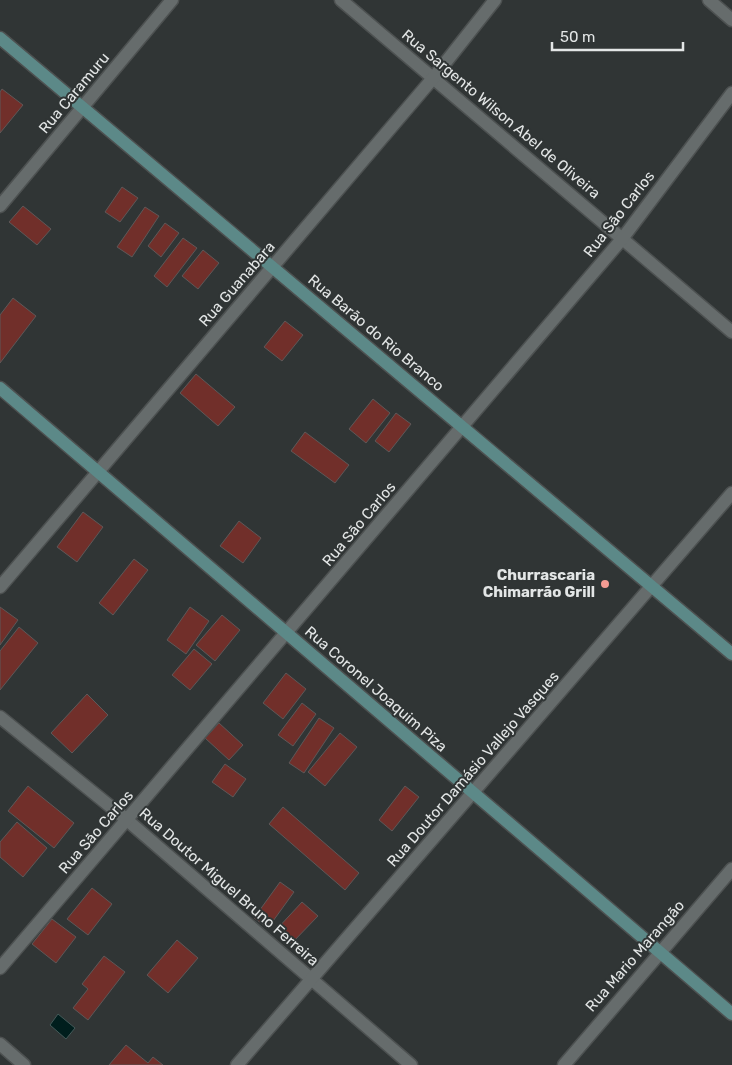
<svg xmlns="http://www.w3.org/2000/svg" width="732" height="1065" viewBox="0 0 732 1065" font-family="Rubik,sans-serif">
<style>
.water{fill:#001e1d;stroke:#445a59}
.building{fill:#712f2a;stroke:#5e5858}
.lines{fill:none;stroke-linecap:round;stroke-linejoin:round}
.street-casing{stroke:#4d5151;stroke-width:15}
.secondary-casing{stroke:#4d5151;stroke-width:15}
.street{stroke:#666c6c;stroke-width:12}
.secondary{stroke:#5c8988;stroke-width:12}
.poi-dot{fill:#f59c93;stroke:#303535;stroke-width:2}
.labels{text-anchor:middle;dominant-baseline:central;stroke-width:4;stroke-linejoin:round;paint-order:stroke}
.street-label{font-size:15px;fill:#e3e6e6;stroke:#303535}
.poi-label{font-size:15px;font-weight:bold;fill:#e3e6e6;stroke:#303535;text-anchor:end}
</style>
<rect width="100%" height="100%" fill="#303535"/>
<polygon class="water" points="58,1014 75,1028 66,1039 50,1025"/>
<g class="building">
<polygon points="2,89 23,105 0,133 0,92"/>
<polygon points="122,187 138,198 120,222 105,212"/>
<polygon points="23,206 51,229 37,245 9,222"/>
<polygon points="145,207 159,216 132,257 117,247"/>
<polygon points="165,223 179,233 161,257 148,246"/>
<polygon points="183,238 197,248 167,287 154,276"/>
<polygon points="203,250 219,263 198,289 182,276"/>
<polygon points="13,298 36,316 0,363 0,315"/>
<polygon points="285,321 303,335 282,361 264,347"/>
<polygon points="196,374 235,407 218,426 180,393"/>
<polygon points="373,399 390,413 366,443 349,429"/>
<polygon points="396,413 411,424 389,452 375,441"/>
<polygon points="305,432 349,465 335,483 291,451"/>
<polygon points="83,512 103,527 77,562 57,547"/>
<polygon points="239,521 261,538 243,563 220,546"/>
<polygon points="134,559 148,570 113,615 99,603"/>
<polygon points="0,607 18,620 0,645"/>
<polygon points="190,607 209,621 186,654 167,640"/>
<polygon points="222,615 240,630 215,661 196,645"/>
<polygon points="19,627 38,643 0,690 0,651"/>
<polygon points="194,649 212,664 190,690 172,675"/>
<polygon points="286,673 306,689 283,719 263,703"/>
<polygon points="87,694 108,715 72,753 51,733"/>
<polygon points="302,703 316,714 293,746 278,735"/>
<polygon points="319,718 334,728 304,773 289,763"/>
<polygon points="219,723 243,745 229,760 205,738"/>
<polygon points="340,733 357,747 325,786 308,772"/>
<polygon points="225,764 246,779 233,797 212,782"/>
<polygon points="28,786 74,823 54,848 8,811"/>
<polygon points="405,786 419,797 392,831 379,820"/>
<polygon points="283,807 359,873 345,890 269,824"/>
<polygon points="17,822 47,848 23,877 0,857 0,842"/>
<polygon points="280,882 294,892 268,928 254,918"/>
<polygon points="92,888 112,904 88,935 67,919"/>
<polygon points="302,902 318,916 291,944 276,930"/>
<polygon points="52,919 76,937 56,963 32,944"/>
<polygon points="177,940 198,958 168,993 147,975"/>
<polygon points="104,956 125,972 88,1020 73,1008 88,989 82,984"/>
<polygon points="126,1045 148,1063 153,1057 163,1065 109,1065"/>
</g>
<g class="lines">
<defs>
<g id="street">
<polyline points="341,0 732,332"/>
<polyline points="709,0 732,20"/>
<polyline points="0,206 172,0"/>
<polyline points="0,587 434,77 495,0"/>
<polyline points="0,717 127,820 411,1065"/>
<polyline points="0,968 622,239 732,93"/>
<polyline points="0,1044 24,1065"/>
<polyline points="237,1065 732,493"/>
<polyline points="564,1065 732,869"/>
</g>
<g id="secondary">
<polyline points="0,38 732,654"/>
<polyline points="0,388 732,1014"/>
</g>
</defs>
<use href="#street" class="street-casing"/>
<use href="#secondary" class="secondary-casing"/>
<use href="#street" class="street"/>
<use href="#secondary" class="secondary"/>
</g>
<circle class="poi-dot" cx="605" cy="584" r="5"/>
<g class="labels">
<g class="street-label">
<text transform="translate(74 93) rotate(-50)">Rua Caramuru</text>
<text transform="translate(501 114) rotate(40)">Rua Sargento Wilson Abel de Oliveira</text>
<text transform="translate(619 214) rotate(-52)">Rua São Carlos</text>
<text transform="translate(237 284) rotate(-49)">Rua Guanabara</text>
<text transform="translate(376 333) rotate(40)">Rua Barão do Rio Branco</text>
<text transform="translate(359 524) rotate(-50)">Rua São Carlos</text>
<text transform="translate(376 689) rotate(41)">Rua Coronel Joaquim Piza</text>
<text transform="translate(473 769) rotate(-49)">Rua Doutor Damásio Vallejo Vasques</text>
<text transform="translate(96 832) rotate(-49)">Rua São Carlos</text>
<text transform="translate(229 887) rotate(41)">Rua Doutor Miguel Bruno Ferreira</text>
<text transform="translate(635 956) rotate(-49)">Rua Mario Marangão</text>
</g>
<g class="poi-label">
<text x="595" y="575">Churrascaria<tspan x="595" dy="17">Chimarrão Grill</tspan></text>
</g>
</g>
<path d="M552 42v8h131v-8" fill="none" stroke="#e3e6e6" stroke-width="2.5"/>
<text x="560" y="42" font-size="15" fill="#e3e6e6" stroke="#303535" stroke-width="4" paint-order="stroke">50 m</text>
</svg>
